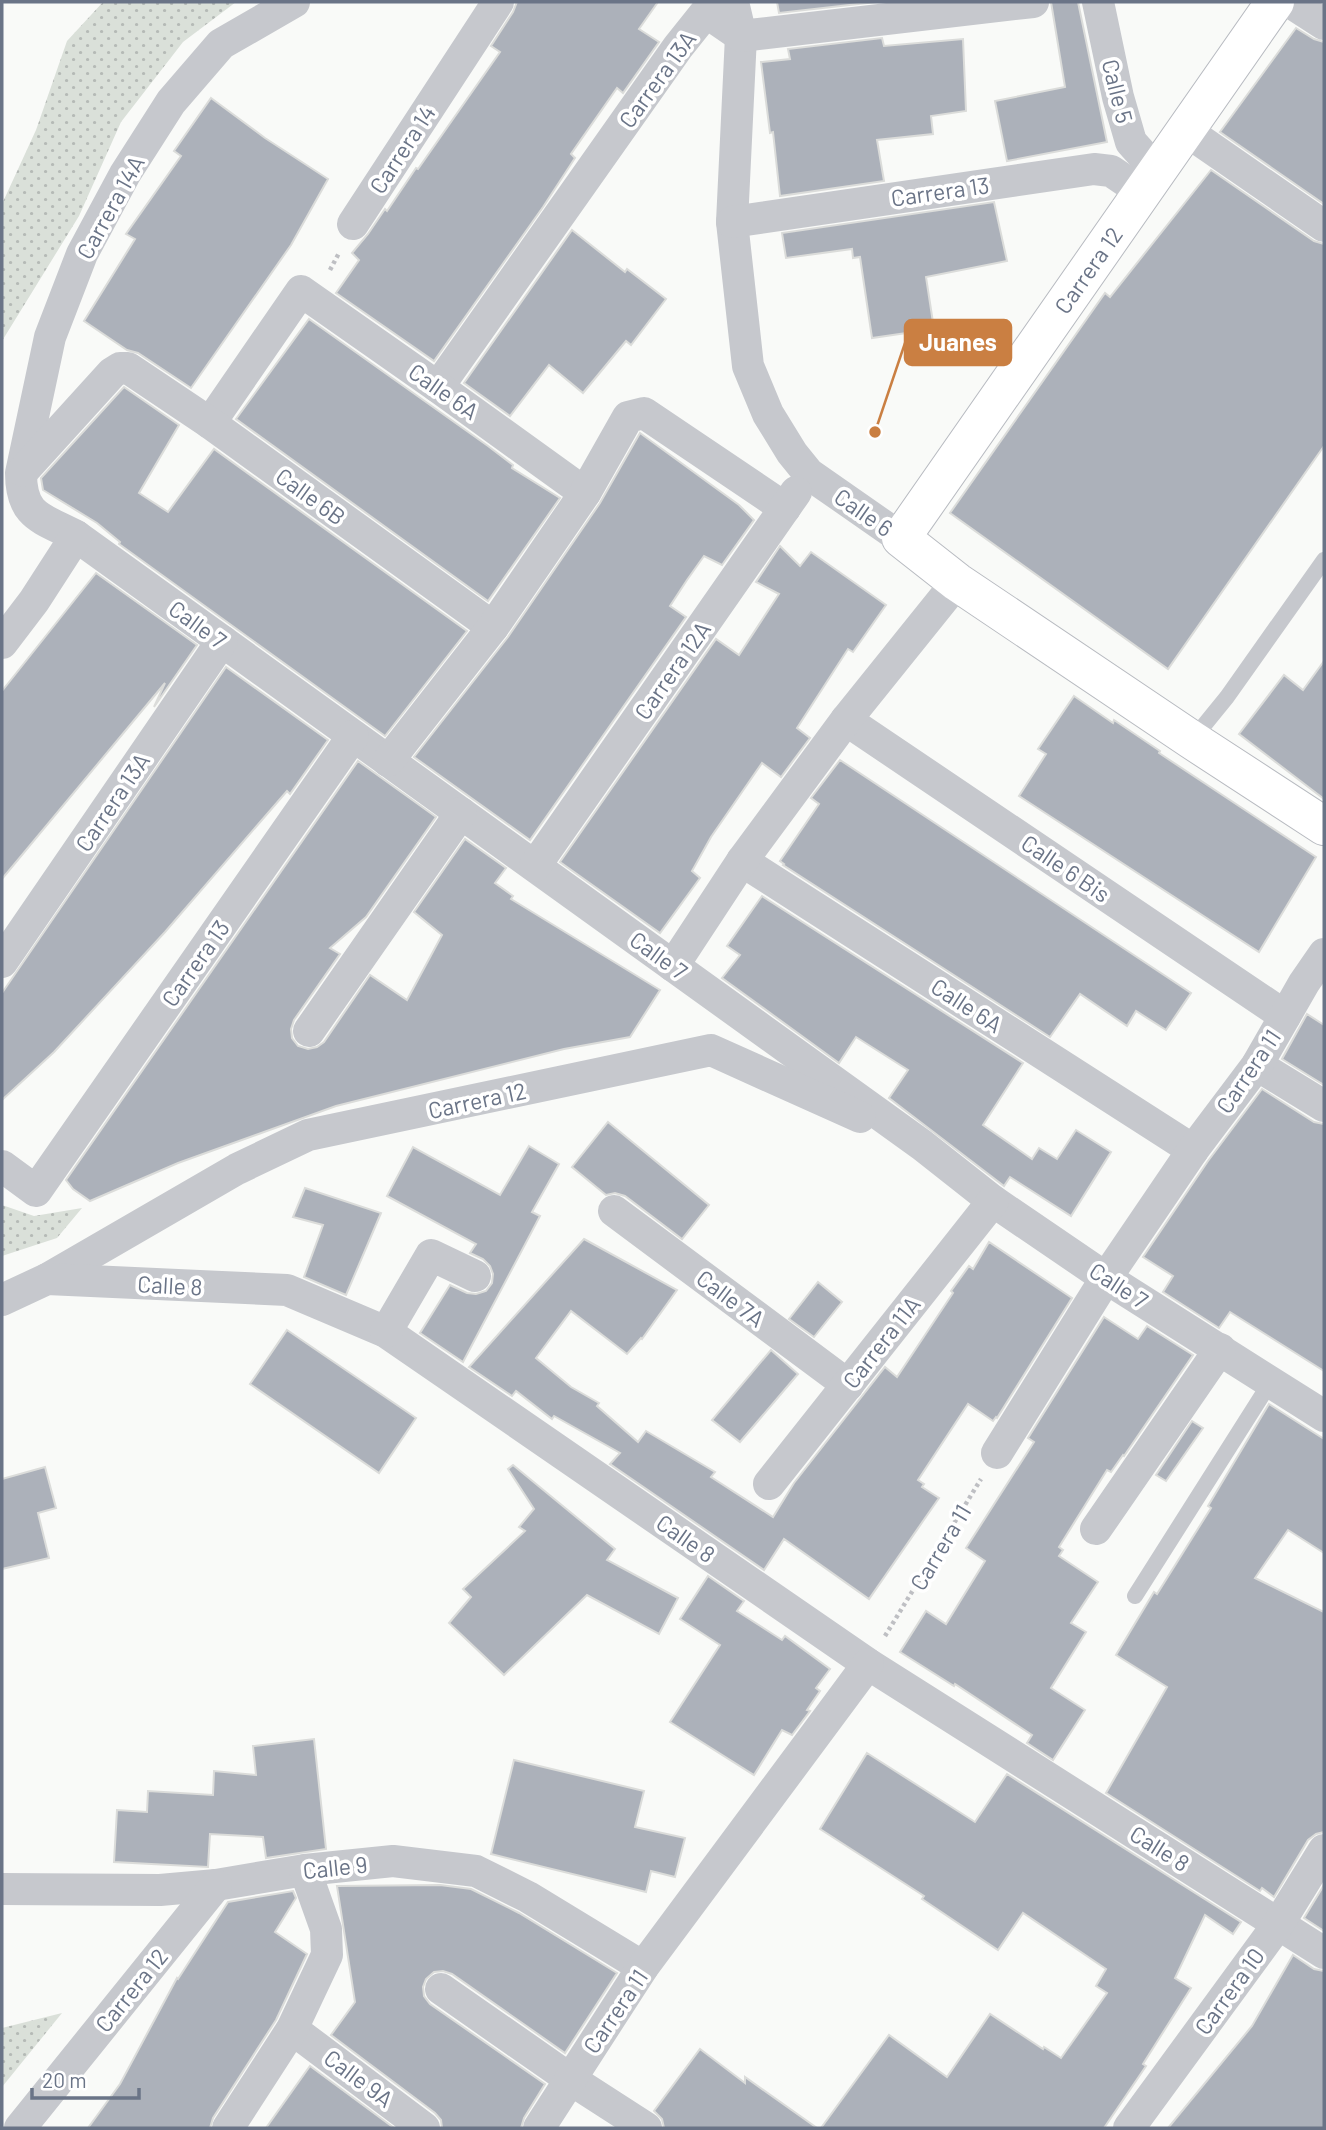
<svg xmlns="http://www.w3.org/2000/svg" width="1326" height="2130" viewBox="0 0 1326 2130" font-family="Barlow,sans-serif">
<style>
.grass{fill:url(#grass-dots)}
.building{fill:#acb1ba;stroke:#dbdcda;stroke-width:2}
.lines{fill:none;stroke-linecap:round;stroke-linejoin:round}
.secondary-casing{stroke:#b8bbc1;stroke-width:40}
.path{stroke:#bebfc3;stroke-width:4.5;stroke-dasharray:3.5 3.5;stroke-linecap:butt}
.service{stroke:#c6c8cd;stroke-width:16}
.minor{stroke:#c6c8cd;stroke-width:32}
.secondary{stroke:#fff;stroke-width:38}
.labels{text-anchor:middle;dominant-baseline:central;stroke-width:7;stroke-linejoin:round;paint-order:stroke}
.street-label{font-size:23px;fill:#6a7487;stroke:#fff}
.leader{fill:none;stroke:#ca7f42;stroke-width:2.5}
.callout-dot{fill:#ca7f42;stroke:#fff;stroke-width:2.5}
.callout{fill:#ca7f42;stroke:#ca7f42;stroke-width:2.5}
.callout-label{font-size:24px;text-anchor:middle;font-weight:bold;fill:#fff}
</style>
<defs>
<pattern id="grass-dots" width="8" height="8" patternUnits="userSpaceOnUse" patternTransform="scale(1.75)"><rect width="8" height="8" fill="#dae0d9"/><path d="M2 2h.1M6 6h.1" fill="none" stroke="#b5bab6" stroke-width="1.8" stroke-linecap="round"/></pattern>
</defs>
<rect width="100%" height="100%" fill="#f9faf8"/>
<g class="grass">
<polygon points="103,2 236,2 183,42 121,122 79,216 2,341 2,204 36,130 67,41"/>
<polygon points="2,1205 34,1216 82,1208 57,1238 2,1256"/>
<polygon points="62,2013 2,2087 2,2028"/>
</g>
<g class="building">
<polygon points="517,2 658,2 639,29 659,42 623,93 617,88 571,154 575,158 543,207 434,361 336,293 359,260 352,253 368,234 385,209 387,211 416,168 418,169 500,52 491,46 513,12"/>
<polygon points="777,2 876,2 779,13"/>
<polygon points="1051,2 1078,2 1107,142 1007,161 995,101 1065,87"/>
<polygon points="1296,28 1314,39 1324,42 1324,204 1220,132"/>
<polygon points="882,38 884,46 963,39 966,111 931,116 933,134 877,140 884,181 780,196 773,132 770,133 761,62 790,59 788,49"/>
<polygon points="211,98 265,138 328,179 291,245 191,388 138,353 127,350 84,321 135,239 126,234 181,156 174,151"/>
<polygon points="1211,170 1314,241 1324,244 1324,446 1168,669 950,513 1105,293 1110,297"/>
<polygon points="994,202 1007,261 926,277 934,329 872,338 860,257 853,258 852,249 786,258 782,233"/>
<polygon points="572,230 625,272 627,269 666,299 631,345 626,341 583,393 549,365 510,416 464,383"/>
<polygon points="309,319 488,446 513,465 512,468 560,498 488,601 236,419"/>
<polygon points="124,387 179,425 139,493 168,512 214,449 467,631 385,736 119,544 120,542 97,523 43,490 41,478"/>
<polygon points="640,433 739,505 754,520 722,565 704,556 687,580 670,606 686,617 530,840 414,757 508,637 600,503"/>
<polygon points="780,546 800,566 811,552 886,605 853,652 848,649 797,728 810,738 781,777 762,763 711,837 692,871 700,878 660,933 560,862 716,639 739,655 779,594 756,582"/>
<polygon points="96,573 197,645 154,707 165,683 2,879 2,691"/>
<polygon points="1324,661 1324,799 1239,734 1284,675 1303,690"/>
<polygon points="226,667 328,740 290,794 287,791 165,932 54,1052 2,1100 2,993"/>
<polygon points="1074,696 1113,723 1114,720 1160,751 1159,753 1316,857 1259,952 1019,796 1046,754 1038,749"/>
<polygon points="840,760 1191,993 1166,1030 1136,1011 1127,1026 1080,994 1050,1037 783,865 784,864 780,861 819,804 811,798"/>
<polygon points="358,761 436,817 366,917 330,948 340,954 294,1020 291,1029 292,1038 298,1046 308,1049 317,1047 324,1042 370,975 407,1000 442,935 414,912 465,839 506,868 495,883 513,896 511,899 660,990 630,1037 564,1049 336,1106 178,1163 90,1201 73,1189 66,1180"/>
<polygon points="762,896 1023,1063 983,1125 1032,1159 1039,1148 1057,1159 1076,1130 1111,1152 1071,1216 1010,1177 1004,1186 889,1098 908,1070 856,1037 839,1063 722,978 740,955 727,946"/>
<polygon points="1307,1014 1324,1025 1324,1085 1282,1059"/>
<polygon points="1262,1089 1314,1122 1324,1124 1324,1371 1230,1312 1219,1328 1163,1292 1173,1276 1143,1257 1208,1161"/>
<polygon points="608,1122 709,1205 682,1239 625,1196 615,1193 606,1195 572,1167"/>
<polygon points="529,1146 559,1164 532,1212 540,1216 463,1362 420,1333 450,1285 467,1293 476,1294 486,1291 492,1283 493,1274 490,1266 483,1259 470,1253 476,1244 387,1196 413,1147 500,1195"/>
<polygon points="305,1188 381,1213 346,1295 304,1277 323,1225 293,1217"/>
<polygon points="584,1239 677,1290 642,1339 641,1338 627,1354 571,1311 536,1358 571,1387 599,1403 597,1406 638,1442 646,1431 715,1472 711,1477 773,1517 794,1483 885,1367 897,1377 953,1293 951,1291 969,1266 973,1269 989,1242 1072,1298 997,1418 996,1417 993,1421 968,1404 918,1480 924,1484 922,1487 939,1498 869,1599 784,1539 764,1570 610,1464 620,1453 554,1416 552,1419 516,1391 512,1396 469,1367"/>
<polygon points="818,1282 842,1302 814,1337 789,1319"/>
<polygon points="1104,1317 1138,1339 1147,1326 1193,1355 1124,1456 1123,1455 1111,1472 1107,1470 1059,1547 1063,1550 1059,1556 1098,1582 1071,1623 1086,1632 1051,1688 1085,1710 1053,1760 1027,1743 1032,1735 955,1684 954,1686 900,1652 926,1611 946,1624 985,1561 966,1548 1034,1442 1028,1438"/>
<polygon points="287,1330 416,1418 379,1473 250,1384"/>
<polygon points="771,1350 798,1374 740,1442 712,1420"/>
<polygon points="1269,1404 1324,1439 1324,1553 1288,1530 1255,1578 1324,1612 1324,1832 1316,1834 1308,1840 1274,1897 1262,1888 1260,1891 1106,1793 1167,1687 1116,1655 1154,1592 1157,1594 1211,1508 1208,1506"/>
<polygon points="1192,1421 1203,1428 1166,1481 1156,1475"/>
<polygon points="513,1465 615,1549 607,1560 678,1598 659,1634 587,1595 504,1675 449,1623 471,1597 463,1589 525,1531 519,1527 534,1509 508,1469"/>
<polygon points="45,1467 56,1508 38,1513 49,1558 2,1569 2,1479"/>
<polygon points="708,1576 744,1601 737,1611 782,1640 785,1636 830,1669 816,1688 820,1691 807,1710 810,1711 792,1735 782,1730 754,1775 670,1722 720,1645 680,1619"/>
<polygon points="314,1739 326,1849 266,1858 263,1837 210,1834 208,1867 114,1862 117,1810 147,1812 148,1791 213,1795 214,1771 256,1775 253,1746"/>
<polygon points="867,1753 975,1822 1007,1774 1241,1922 1233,1934 1205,1915 1175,1978 1191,1988 1143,2064 1146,2066 1104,2128 821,2128 889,2035 947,2077 990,2014 1043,2049 1044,2047 1061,2058 1107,1993 1096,1986 1106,1969 1023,1913 998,1950 922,1899 924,1896 820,1829"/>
<polygon points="514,1760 644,1791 635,1827 685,1838 675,1877 651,1871 646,1892 491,1854"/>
<polygon points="440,1885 471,1889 519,1913 617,1973 565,2053 452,1974 443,1971 434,1972 426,1979 423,1987 424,1996 430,2004 545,2084 524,2118 521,2128 442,2128 441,2120 435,2113 331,2035 355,2002 337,1886"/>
<polygon points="1324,1885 1324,1931 1304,1918"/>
<polygon points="293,1891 296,1898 275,1932 307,1954 276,2020 213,2118 210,2128 88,2128 120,2084 177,1978 178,1979 228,1902"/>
<polygon points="1293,1955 1314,1969 1324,1971 1324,2128 1168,2128 1252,2026"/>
<polygon points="700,2049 745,2083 745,2077 817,2128 664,2128 662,2119 654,2111"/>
<polygon points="310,2066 394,2128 266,2128"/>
</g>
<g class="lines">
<defs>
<polyline id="secondary" points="1275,2 901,538 957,582 1192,740 1324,826"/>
</defs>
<use href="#secondary" class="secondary-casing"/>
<g class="path">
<polyline points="330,270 339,253"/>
<polyline points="885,1636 981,1479"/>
</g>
<g class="service">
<polyline points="1192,740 1227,697 1324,560"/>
<polyline points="1135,1596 1270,1383"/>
</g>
<g class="minor">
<path d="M294 2 221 44 171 102 125 174 82 254 50 337 21 473C21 517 42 518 76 536L922 1145 993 1201 1106 1278 1324 1416"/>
<polyline points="733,2 741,36 732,222 748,366 768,414 792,453 809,474 901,538"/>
<polyline points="1098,2 1118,97 1131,142 1157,171"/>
<polyline points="1290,2 1324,24"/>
<polyline points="1185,130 1324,226"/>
<polyline points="732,222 1094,169 1111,171 1142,192"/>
<polyline points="353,224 498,2"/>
<polyline points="438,387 678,47 706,12 741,36 1033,2"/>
<polyline points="210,423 301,291 438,387 585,493"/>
<polyline points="23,471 112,373 120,368 128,368 210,423 493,627"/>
<polyline points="2,643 34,601 76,536"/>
<polyline points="846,720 1285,1016"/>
<polyline points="388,761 493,627 585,493 628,417 644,413 785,508"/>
<polyline points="742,861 1193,1150"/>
<polyline points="535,866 796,492"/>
<polyline points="2,962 222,641"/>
<polyline points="673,966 742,861 846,720 957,582"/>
<polyline points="309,1031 461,813"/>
<polyline points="1257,1065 1324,1106"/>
<polyline points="2,1166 36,1191 353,736"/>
<polyline points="614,1211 848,1385"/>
<polyline points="47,1279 237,1169 308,1135 711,1050 860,1117"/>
<polyline points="2,1300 47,1279 287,1290 386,1332 868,1664 1324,1953"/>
<polyline points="386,1332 431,1255 475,1276"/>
<polyline points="997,1453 1106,1278 1193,1150 1257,1065 1304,983 1324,954"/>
<polyline points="769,1484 993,1201"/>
<polyline points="1096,1529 1220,1349"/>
<polyline points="2,1889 160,1890 216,1885 305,1870 393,1861 476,1871 528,1897 643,1967"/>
<polyline points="441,1989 570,2079 646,2128"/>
<polyline points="292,2029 424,2128"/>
<polyline points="20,2128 216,1885"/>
<polyline points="228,2128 292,2029 327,1955 326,1929 305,1870"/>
<polyline points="539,2128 643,1967 868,1664"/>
<polyline points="1129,2128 1279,1923 1324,1850"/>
</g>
<use href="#secondary" class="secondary"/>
</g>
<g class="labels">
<g class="street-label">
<text transform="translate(657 79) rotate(-54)">Carrera 13A</text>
<text transform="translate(1118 91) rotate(76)">Calle 5</text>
<text transform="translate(402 149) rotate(-57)">Carrera 14</text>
<text transform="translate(940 191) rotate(-8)">Carrera 13</text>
<text transform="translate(110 207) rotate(-61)">Carrera 14A</text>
<text transform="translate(1088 270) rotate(-55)">Carrera 12</text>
<text transform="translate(444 391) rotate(35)">Calle 6A</text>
<text transform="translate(311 496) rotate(36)">Calle 6B</text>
<text transform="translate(864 512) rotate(35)">Calle 6</text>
<text transform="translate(198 624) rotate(36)">Calle 7</text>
<text transform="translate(672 670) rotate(-55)">Carrera 12A</text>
<text transform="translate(112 802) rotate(-56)">Carrera 13A</text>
<text transform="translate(1066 868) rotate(34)">Calle 6 Bis</text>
<text transform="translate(659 955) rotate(36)">Calle 7</text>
<text transform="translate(195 963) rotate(-55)">Carrera 13</text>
<text transform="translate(967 1005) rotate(33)">Calle 6A</text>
<text transform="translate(1248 1071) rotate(-56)">Carrera 11</text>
<text transform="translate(477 1100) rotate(-12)">Carrera 12</text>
<text transform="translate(170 1285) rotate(3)">Calle 8</text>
<text transform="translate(1119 1285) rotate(33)">Calle 7</text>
<text transform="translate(731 1298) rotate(37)">Calle 7A</text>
<text transform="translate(881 1342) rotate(-52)">Carrera 11A</text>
<text transform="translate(686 1538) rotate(35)">Calle 8</text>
<text transform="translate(940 1547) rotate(-59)">Carrera 11</text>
<text transform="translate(1160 1848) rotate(32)">Calle 8</text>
<text transform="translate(335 1867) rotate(-6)">Calle 9</text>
<text transform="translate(131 1990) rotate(-51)">Carrera 12</text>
<text transform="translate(1229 1991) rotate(-54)">Carrera 10</text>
<text transform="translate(615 2011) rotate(-56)">Carrera 11</text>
<text transform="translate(359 2078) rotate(37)">Calle 9A</text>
</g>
</g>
<path class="leader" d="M875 432L905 343"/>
<circle class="callout-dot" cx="875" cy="432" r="7"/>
<rect class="callout" x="905" y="320" width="106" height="45" rx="7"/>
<g class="callout-label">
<text x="958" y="351">Juanes</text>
</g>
<rect width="1326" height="2130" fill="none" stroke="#6a7487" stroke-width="7"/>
<path d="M32 2088v10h107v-10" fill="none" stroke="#6a7487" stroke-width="3.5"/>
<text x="42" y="2088" font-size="21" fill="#6a7487" stroke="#ffffff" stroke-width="5" paint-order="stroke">20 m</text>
</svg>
